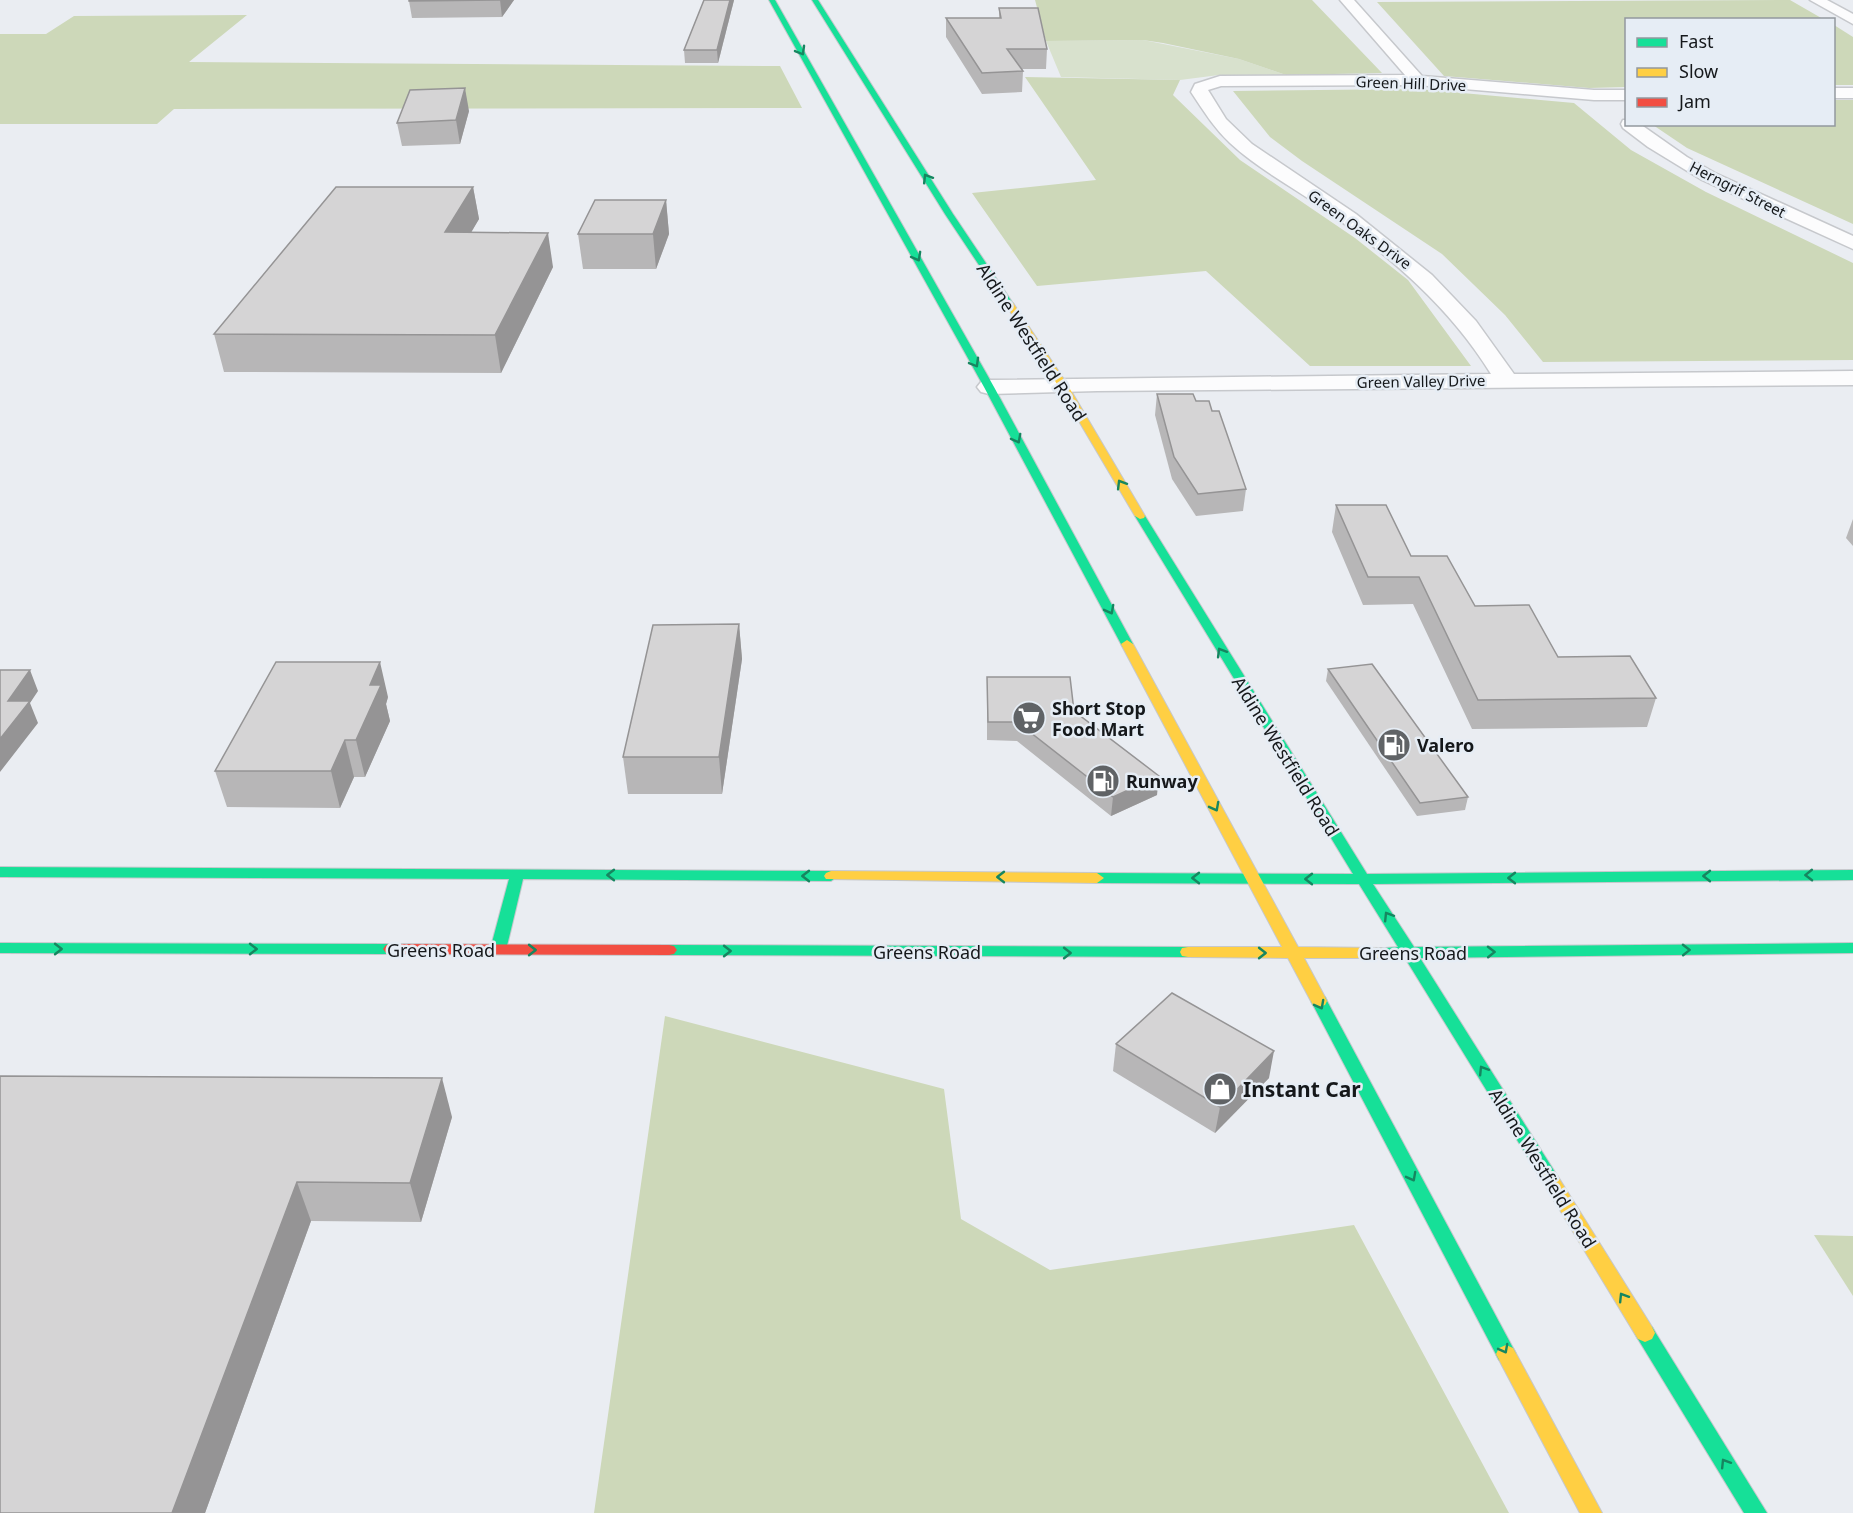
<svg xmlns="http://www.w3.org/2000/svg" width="1853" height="1513" viewBox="0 0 1853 1513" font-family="'Noto Sans',sans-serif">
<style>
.green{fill:#d8e1cd}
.forest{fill:#cdd8b9}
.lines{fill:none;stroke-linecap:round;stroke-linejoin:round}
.street-casing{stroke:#c6c8cc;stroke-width:3}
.fast-casing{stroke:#c6c8cc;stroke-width:2}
.slow-casing{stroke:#c6c8cc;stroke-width:2}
.jam-casing{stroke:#c6c8cc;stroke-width:2}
.street{fill:#fcfcfd;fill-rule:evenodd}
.fast{fill:#16e098;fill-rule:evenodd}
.slow{fill:#ffcf43;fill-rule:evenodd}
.jam{fill:#f24e42;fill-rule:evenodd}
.wall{fill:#b7b6b7}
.shaded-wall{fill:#959495}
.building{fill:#d5d4d5;stroke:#959495;stroke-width:1.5}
.oneway{stroke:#168660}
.labels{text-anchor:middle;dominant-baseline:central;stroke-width:5;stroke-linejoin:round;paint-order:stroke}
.far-street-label{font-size:15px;fill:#15181b;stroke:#e6edf5}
.street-label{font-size:18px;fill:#15181b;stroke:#e6edf5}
.poi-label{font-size:18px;font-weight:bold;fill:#15181b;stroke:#e6edf5;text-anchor:start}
.near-poi-label{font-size:21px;font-weight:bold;fill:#15181b;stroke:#e6edf5;text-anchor:start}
</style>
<rect width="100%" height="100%" fill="#eaedf2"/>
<polygon class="green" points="1143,40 1239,59 1286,75 1219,75 1180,80 1061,77 1046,41"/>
<g class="forest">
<polygon points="1035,0 1312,0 1382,73 1286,75 1239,59 1163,43 1143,40 1046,41"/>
<polygon points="1790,0 1823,19 1626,20 1626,87 1589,88 1444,76 1377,2"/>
<polygon points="247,15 189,62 780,66 802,108 174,109 157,124 0,124 0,34 46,34 74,16"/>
<polygon points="1834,25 1853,37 1853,85 1834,85"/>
<polygon points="1025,77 1180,80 1173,95 1240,160 1355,238 1408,280 1471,366 1310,366 1206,271 1037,286 972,193 1096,180"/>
<polygon points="1418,89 1574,103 1631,150 1706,192 1853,263 1853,360 1543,362 1505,315 1442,254 1302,161 1270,137 1233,91"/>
<polygon points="1834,100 1853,100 1853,224 1687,148 1653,125 1834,124"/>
<polygon points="665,1016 944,1089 961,1219 1050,1270 1354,1225 1509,1513 594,1513"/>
<polygon points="1814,1235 1853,1236 1853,1296"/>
</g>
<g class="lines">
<defs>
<g id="street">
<path d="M1340 0H1354L1422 76 1594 90H1626V100H1594L1417 85 1221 86 1208 90 1226 119 1252 144 1356 214 1432 275 1476 321 1514 374 1853 371V385L1097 391 989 394 981 392 977 387 981 382 989 380 1491 374C1449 306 1390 257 1327 211 1295 188 1259 170 1230 143 1214 128 1203 110 1191 92L1195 84 1220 76 1405 75Z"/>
<polygon points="1810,0 1827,0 1853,14 1853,24"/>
<rect x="1834" y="88" width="19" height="10"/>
<polygon points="1623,120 1626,120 1626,124 1640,124 1687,157 1715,173 1853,236 1853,249 1702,180 1648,147 1623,128 1621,124"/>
</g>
<g id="fast">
<polygon points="769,0 775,0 994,387 1133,644 1131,647 1123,647 1121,644 984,387"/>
<polygon points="812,0 818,0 953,214 1014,305 1013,307 1007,307 945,214"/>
<polygon points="1140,513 1145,516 1367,874 1853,870 1853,880 1373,884 1414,947 1853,943 1853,953 1420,958 1558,1177 1555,1182 1549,1184 1543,1182 1405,958 1373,957 1371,953 1373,949 1398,947 1359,884 1097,883 1090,878 1097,873 1353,874 1135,516"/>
<polygon points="0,867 831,871 838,876 831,881 523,879 506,950 503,954 493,954 490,950 509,879 0,877"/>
<polygon points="0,943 391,944 396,945 399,949 396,953 391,954 0,953"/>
<polygon points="669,945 1188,947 1194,948 1196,952 1194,956 1188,957 669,955 664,954 661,950 664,946"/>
<polygon points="1319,995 1325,997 1327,1001 1513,1348 1516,1354 1513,1360 1506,1363 1499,1360 1311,1001 1313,997"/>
<polygon points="1645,1324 1652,1327 1767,1513 1744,1513 1638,1339 1635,1333 1638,1327"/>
</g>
<g id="slow">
<polygon points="1007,303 1013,303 1067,384 1145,516 1144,518 1140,519 1135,516 1057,384 1006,305"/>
<polygon points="1127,640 1133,644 1298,947 1379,948 1385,949 1387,953 1385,957 1379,958 1304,958 1327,1001 1325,1005 1319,1007 1313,1005 1288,958 1188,957 1182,956 1180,952 1182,948 1188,947 1282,947 1121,644"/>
<polygon points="831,871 1097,873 1104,878 1097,883 826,879 824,876 826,873"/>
<polygon points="1549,1170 1555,1172 1652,1327 1655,1333 1652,1339 1645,1342 1638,1339 1543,1182 1540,1177 1543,1172"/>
<polygon points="1506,1345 1513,1348 1602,1513 1580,1513 1496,1354 1499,1348"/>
</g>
<polygon id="jam" points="391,944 669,945 674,946 677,950 674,954 669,955 391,954 386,953 383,949 386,945"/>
</defs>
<use href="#street" class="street-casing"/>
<use href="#fast" class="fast-casing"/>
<use href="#slow" class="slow-casing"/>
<use href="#jam" class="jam-casing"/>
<use href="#street" class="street"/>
<use href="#fast" class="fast"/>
<use href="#slow" class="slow"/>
<use href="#jam" class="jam"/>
</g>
<g class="wall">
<polygon points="514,0 502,17 412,18 409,1"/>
<polygon points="704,0 734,0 718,63 685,63 684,50"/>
<polygon points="999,8 1047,49 1046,69 1022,69 1023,71 1022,92 982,94 946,37 946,18 999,18"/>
<polygon points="469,111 460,144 402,146 397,123"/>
<polygon points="473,187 479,219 471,232 553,267 501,373 224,372 214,334"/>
<polygon points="666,200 669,234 656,269 583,269 578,234"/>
<polygon points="1157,394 1196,401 1212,411 1246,489 1243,511 1196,516 1172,479 1155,415"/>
<polygon points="1336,505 1411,556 1475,606 1558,657 1656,698 1647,727 1472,729 1413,604 1363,605 1332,532"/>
<polygon points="1853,519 1853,546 1846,538"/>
<polygon points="739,624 742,659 722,794 628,794 623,757"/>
<polygon points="1328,669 1468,797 1465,810 1417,816 1326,681"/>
<polygon points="987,677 1074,711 1157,795 1111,816 1017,741 987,740"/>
<polygon points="388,697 386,704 390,721 365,777 354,777 340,808 227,807 215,771"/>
<polygon points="1116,1044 1269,1078 1215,1133 1113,1071"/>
<polygon points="0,1076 452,1117 421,1222 311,1221 205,1513 0,1513"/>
</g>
<g class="shaded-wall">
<polygon points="500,0 514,0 502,17"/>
<polygon points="730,0 734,0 718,63 717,50"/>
<polygon points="465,88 469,111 460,144 456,120"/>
<polygon points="473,187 479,219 451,267 445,232"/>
<polygon points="666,200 669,234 656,269 653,234"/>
<polygon points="548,233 553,267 501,373 495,335"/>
<polygon points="739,624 742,659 722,794 719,757"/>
<polygon points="380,662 388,697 386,704 390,721 365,777 356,740 370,685"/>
<polygon points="30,670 38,691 30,703 38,723 0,772 0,739 8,701"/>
<polygon points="345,740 354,777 340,808 331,771"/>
<polygon points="1159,776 1157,795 1111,816 1113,797"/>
<polygon points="1274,1051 1269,1078 1215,1133 1220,1107"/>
<polygon points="442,1078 452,1117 421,1222 410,1183"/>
<polygon points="297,1182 311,1221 205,1513 172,1513"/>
</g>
<g class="building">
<polygon points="409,0 500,0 409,1"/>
<polygon points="704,0 730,0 717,50 684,50"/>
<polygon points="999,8 1038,8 1047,49 1007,49 1023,71 982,73 946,18 1001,18"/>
<polygon points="465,88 456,120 397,123 410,90"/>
<polygon points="336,187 473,187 445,232 548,233 495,335 214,334"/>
<polygon points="595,200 666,200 653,234 578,234"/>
<polygon points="1157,394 1193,394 1196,401 1209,401 1212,411 1219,411 1246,489 1198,494 1174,457"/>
<polygon points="1336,505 1386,505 1411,556 1447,556 1475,606 1529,605 1558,657 1630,656 1656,698 1478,700 1419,577 1368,577"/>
<polygon points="739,624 719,757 623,757 653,625"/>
<polygon points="276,662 380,662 370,685 381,685 356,740 345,740 331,771 215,771"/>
<polygon points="1372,664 1468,797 1420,803 1328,669"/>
<polygon points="0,670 30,670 8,701 30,701 0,739"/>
<polygon points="987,677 1070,677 1074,711 1159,776 1113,797 1017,722 988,722"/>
<polygon points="1172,993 1274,1051 1220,1107 1116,1044"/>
<polygon points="0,1076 442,1078 410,1183 297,1182 172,1513 0,1513"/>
</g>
<defs><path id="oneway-chevron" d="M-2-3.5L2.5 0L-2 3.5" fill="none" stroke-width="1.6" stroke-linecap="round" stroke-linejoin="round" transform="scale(1.5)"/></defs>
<g class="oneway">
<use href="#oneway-chevron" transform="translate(801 51) rotate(60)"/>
<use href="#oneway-chevron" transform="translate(927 178) rotate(-122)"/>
<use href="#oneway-chevron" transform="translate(917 257) rotate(61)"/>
<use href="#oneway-chevron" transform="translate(975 363) rotate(60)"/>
<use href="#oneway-chevron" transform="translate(1017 439) rotate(62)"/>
<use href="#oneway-chevron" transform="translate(1121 484) rotate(-121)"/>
<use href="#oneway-chevron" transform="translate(1110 610) rotate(62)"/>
<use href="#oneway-chevron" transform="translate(1221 652) rotate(-121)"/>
<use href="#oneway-chevron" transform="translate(1215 807) rotate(62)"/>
<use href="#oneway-chevron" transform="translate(611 875) rotate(-180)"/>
<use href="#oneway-chevron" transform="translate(1809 875) rotate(179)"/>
<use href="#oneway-chevron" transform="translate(806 876) rotate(-180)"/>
<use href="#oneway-chevron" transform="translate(1707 876) rotate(180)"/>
<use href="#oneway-chevron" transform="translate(1001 877) rotate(-180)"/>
<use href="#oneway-chevron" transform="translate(1196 878) rotate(-180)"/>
<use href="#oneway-chevron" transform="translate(1512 878) rotate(180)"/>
<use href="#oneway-chevron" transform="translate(1309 879) rotate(-180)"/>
<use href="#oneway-chevron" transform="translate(1388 916) rotate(-122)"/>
<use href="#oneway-chevron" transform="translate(58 949)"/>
<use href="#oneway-chevron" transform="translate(253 949)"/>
<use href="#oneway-chevron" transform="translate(532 950)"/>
<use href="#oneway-chevron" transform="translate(1686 950) rotate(-1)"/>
<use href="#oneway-chevron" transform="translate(727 951)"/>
<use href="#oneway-chevron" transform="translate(1491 952) rotate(-1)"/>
<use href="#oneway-chevron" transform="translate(1067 953)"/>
<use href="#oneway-chevron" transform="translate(1262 953)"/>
<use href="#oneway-chevron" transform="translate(1320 1005) rotate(62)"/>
<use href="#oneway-chevron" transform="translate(1483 1070) rotate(-122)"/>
<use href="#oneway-chevron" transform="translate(1412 1177) rotate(62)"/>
<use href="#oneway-chevron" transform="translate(1623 1297) rotate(-122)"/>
<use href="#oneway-chevron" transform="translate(1504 1349) rotate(62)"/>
<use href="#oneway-chevron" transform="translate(1725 1463) rotate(-122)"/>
</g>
<defs>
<symbol id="supermarket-disc" viewBox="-11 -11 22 22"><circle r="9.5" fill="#606366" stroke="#e6edf5"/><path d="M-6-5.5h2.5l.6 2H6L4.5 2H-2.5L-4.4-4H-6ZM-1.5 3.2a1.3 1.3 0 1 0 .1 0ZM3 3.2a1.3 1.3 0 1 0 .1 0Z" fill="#fff"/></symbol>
<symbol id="fuel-disc" viewBox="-11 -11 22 22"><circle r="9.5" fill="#606366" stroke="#e6edf5"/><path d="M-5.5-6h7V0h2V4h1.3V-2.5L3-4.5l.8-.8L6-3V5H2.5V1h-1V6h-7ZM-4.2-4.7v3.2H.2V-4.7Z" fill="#fff"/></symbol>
<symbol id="shop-disc" viewBox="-11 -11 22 22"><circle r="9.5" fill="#606366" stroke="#e6edf5"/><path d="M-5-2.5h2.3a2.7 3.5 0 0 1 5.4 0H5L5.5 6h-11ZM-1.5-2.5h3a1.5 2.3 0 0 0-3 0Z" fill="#fff"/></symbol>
</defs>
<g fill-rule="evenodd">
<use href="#supermarket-disc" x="1010" y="699" width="38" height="38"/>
<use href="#fuel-disc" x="1375" y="726" width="38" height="38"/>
<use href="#fuel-disc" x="1084" y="762" width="38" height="38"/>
<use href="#shop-disc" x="1201" y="1070" width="38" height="38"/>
</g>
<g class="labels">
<g class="far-street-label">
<text transform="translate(1411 83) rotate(2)">Green Hill Drive</text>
<text transform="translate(1738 189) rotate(27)">Herngrif Street</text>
<text transform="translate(1360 229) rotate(36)">Green Oaks Drive</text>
<text transform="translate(1421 381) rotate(-1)">Green Valley Drive</text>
</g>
<g class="street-label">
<text transform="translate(1032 342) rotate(57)">Aldine Westfield Road</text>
<text transform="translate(1286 756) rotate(58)">Aldine Westfield Road</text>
<text x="441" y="950">Greens Road</text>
<text x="927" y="952">Greens Road</text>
<text x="1413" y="953">Greens Road</text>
<text transform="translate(1543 1168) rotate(58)">Aldine Westfield Road</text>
</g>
<g class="poi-label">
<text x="1052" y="708">Short Stop<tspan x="1052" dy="21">Food Mart</tspan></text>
<text x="1417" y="745">Valero</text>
<text x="1126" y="781">Runway</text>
</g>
<g class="near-poi-label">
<text x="1243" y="1089">Instant Car</text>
</g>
</g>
<rect x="1625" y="18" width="210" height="108" fill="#e6edf5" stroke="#92989e" stroke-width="1.5"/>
<rect x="1637" y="38" width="30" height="9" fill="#16e098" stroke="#92989e" stroke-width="1.5"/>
<text x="1679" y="48" font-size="18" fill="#15181b">Fast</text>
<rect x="1637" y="68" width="30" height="9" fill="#ffcf43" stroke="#92989e" stroke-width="1.5"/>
<text x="1679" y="78" font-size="18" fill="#15181b">Slow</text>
<rect x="1637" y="98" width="30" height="9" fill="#f24e42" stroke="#92989e" stroke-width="1.5"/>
<text x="1679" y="108" font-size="18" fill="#15181b">Jam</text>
</svg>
